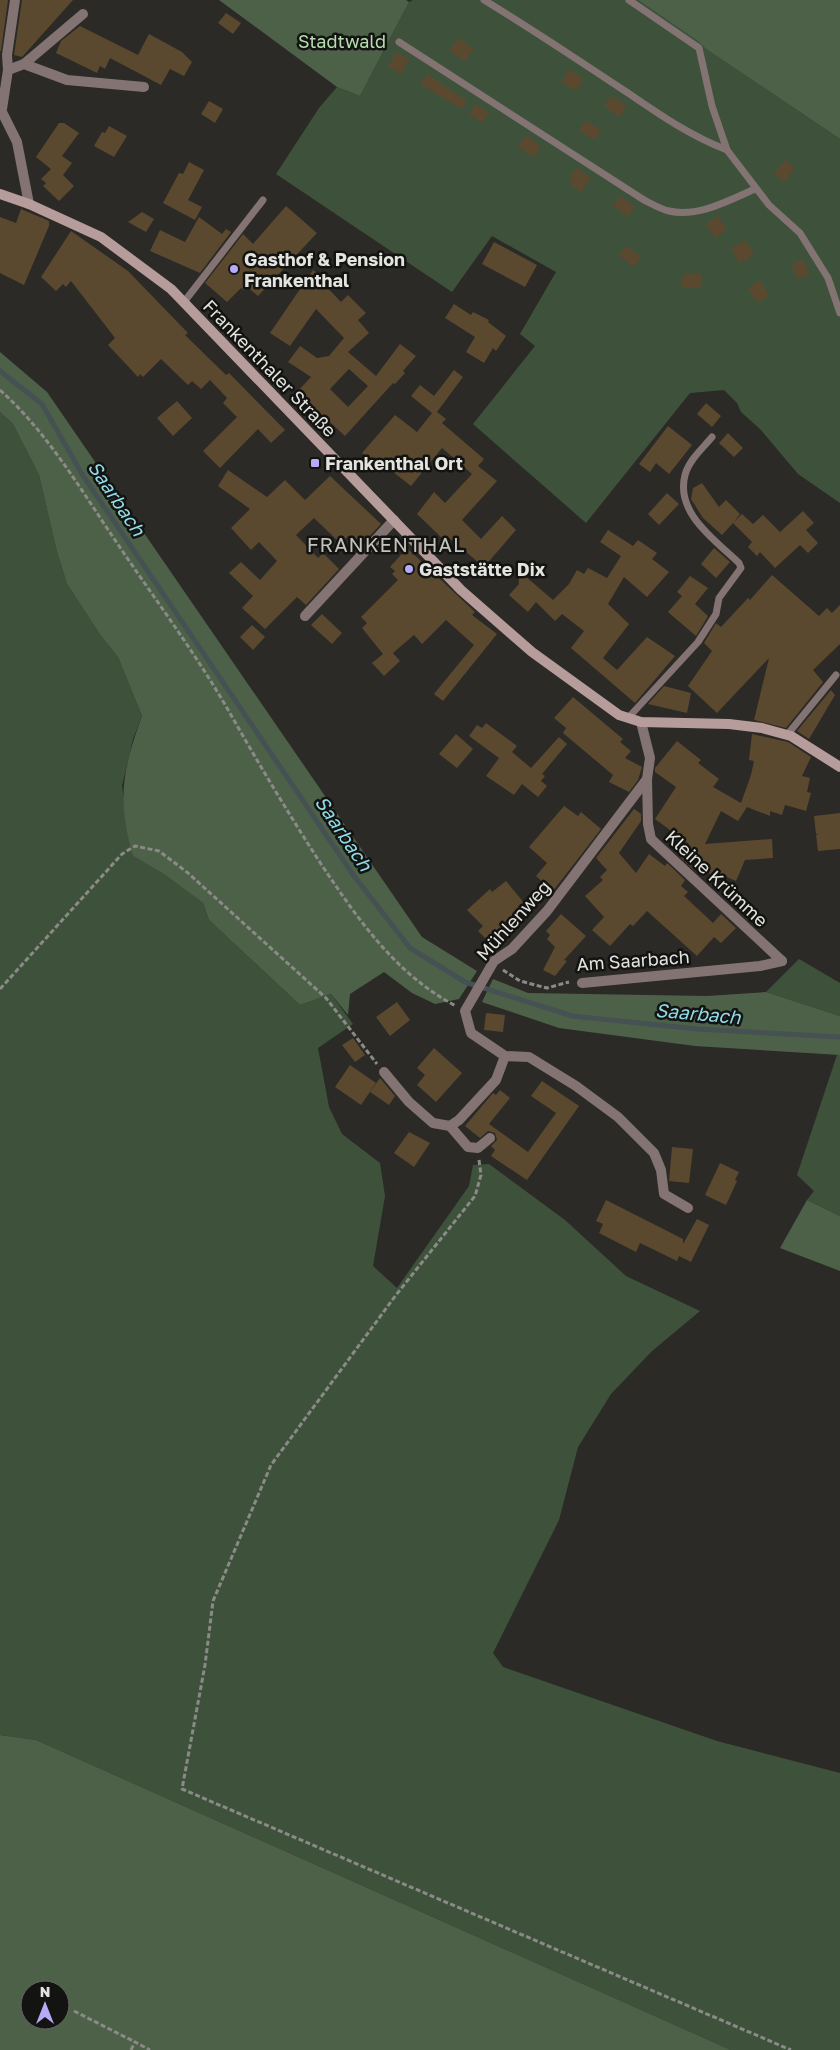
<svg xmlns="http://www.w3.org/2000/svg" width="840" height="2050" viewBox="0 0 840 2050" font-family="'Golos Text',sans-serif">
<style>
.green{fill:#3e523b}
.forest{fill:#4d6149;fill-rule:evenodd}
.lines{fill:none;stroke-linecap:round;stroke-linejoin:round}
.stream{stroke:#455152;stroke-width:5}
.building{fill:#5a492f;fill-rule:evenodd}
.path{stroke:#8a8a86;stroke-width:3;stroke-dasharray:5 2.5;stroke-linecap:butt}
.lane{stroke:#837372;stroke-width:7}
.street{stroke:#837372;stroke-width:10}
.secondary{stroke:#b69c9b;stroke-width:10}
.poi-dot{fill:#b7abf8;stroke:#131311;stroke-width:2}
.labels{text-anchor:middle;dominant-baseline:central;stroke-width:5;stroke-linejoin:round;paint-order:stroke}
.park-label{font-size:18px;fill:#b6ddae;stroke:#131311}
.poi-label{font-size:18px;font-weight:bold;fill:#e3e3e0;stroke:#131311;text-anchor:start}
.street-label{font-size:18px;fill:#e3e3e0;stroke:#131311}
.water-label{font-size:19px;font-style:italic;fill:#91dbe8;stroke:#131311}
.quarter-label{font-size:20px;letter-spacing:1px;fill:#c3c2bc;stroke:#131311}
</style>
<rect width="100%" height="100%" fill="#2b2a26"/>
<g class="green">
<polygon points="413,0 638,0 699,41 706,49 840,139 840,503 798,474 761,430 741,412 737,403 724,390 690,393 586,523 473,424 535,346 520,334 556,272 492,236 452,292 276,174 319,108 337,87 360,96 409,2"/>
<polygon points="0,412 13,424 39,475 57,552 67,584 101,636 118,657 142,716 133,739 122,786 133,856 165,875 203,903 209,920 300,1005 331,994 353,1024 318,1048 329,1107 342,1134 380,1163 385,1196 373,1266 397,1288 469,1186 473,1165 489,1164 565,1220 626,1276 700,1311 651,1352 611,1394 578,1447 559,1520 493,1653 503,1667 717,1741 840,1773 840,2050 731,2050 36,1740 0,1735"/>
<polygon points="799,959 840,983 840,1016 766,992"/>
<polygon points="837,1055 840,1055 840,1216 807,1200 814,1191 797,1175"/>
</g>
<g class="forest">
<polygon points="219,0 406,0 409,2 360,96 337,87"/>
<polygon points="638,0 840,0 840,139 706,49 698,41"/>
<path d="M0 352 47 392 422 937 477 971 459 999 435 1004 412 993 384 972 350 994 348 1015 331 994 300 1005 209 920 203 903 165 875 133 856C117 799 122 771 142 716L118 657 101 636 67 584 57 552 39 475 13 424 0 412Z"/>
<polygon points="493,979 528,993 707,996 766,992 840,1016 840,1055 695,1046 559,1028 482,1002"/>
<polygon points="807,1200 840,1216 840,1271 780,1248"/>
<path d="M0 1735 36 1740 731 2050H0ZM30 1990H60V2020H30Z"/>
</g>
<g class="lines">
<polyline class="stream" points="0,371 42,404 82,474 354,876 410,948 465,982 572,1016 697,1029 840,1037"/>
</g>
<g class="building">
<polygon points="0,0 8,0 1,51 0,51"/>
<polygon points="22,0 73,0 22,57 14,55"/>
<polygon points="226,13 241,23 233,34 218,23"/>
<polygon points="80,26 138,55 149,34 182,52 192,62 184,76 170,69 161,85 110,58 105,69 100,66 97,73 56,53 61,41"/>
<polygon points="458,38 474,49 465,61 449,51"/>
<polygon points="396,52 409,59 401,74 388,67"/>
<polygon points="569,69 584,79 576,91 561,82"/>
<polygon points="427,74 467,101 462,109 420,84"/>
<polygon points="612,96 627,106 619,117 604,106"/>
<polygon points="209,101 223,109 215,123 201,114"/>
<polygon points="475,104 489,112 483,123 469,115"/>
<polygon points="585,120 601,130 595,140 579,131"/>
<polygon points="59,123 64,123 79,133 62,156 72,163 63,175 74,186 59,201 43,186 46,183 41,179 51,169 36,157"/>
<polygon points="109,126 127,136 114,157 94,146 102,132 105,133"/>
<polygon points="526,135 541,146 534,157 518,147"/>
<polygon points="785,160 795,168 784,182 774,174"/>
<polygon points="189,162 204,170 188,200 202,207 195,220 163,203 179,173 183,174"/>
<polygon points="576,168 591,178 581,192 570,185 573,181 569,179"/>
<polygon points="620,196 635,207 628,217 613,206"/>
<polygon points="286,206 317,233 258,296 247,287 244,290 241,288 227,302 205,283 243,234 253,244"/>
<polygon points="21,209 49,221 49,226 24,285 0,273 0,217 16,223"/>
<polygon points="142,212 154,219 146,232 128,222"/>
<polygon points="718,216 727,230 715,238 706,224"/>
<polygon points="199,217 222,234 226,229 231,232 200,273 150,251 160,230 185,242"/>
<polygon points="71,231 128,271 188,333 185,335 226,375 229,373 285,430 271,443 258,429 220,468 203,451 237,417 223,403 227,398 210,380 201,389 192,381 188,385 161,359 143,377 140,374 138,377 108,345 115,338 71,281 66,287 63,284 56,291 41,277"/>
<polygon points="746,240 754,255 739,263 731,248"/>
<polygon points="494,242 537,265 525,287 482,264"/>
<polygon points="625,246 641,256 635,267 619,256"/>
<polygon points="802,259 810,274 798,280 791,265"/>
<path d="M313 270 327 280 324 284 341 302 348 295 366 313 358 320 369 333 348 352 376 376 400 344 416 356 403 371 405 373 395 384 393 383 345 436 297 392 311 377 288 362 300 346 317 358 329 356 344 338 316 309 290 346 270 333ZM349 369 368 386 348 407 330 389Z"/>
<polygon points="683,274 702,274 702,288 682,288"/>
<polygon points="760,280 769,296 757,303 748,288"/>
<polygon points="454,304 471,315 473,312 489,320 488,322 506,336 496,351 493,348 484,363 466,352 475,337 445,318"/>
<polygon points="454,370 463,377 437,412 446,419 442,423 484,459 478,466 497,481 462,520 481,539 502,516 516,530 484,567 448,537 444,540 417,514 434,492 445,503 472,474 442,448 411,486 375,458 372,462 362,453 395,415 417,432 432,413 411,396 420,385 434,396"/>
<polygon points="177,401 192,418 173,436 157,418"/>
<polygon points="706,403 721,416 712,427 697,414"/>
<polygon points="668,426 692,445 669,474 656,463 650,472 639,464"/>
<polygon points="728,433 743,448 734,457 719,443"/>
<polygon points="228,470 267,497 285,480 305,500 330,476 381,524 365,541 360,536 354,542 348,536 341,544 314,518 296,535 318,558 323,553 339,569 306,605 297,597 265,629 242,608 253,596 229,573 241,562 260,580 277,561 259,542 251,550 231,528 250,509 218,486"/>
<polygon points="702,483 719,507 726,500 740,514 734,522 742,514 753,524 763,515 780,532 803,511 814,523 806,530 818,543 808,553 800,545 775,568 760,552 757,556 748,547 752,542 733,523 722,535 703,518 691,499 693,488"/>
<polygon points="667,493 679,504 659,525 648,514"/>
<polygon points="608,530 633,546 638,540 657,553 652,559 669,572 647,597 624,577 608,604 629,624 603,658 617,670 647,637 675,656 635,703 571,648 584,631 562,614 555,621 536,602 528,612 509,595 519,584 518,570 553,600 569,584 577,570 584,574 588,568 607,578 621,556 600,542"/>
<polygon points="407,548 475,612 472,615 497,634 443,701 434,694 474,645 446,620 422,644 414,635 393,653 400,661 384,676 372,663 383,654 362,628 367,623 361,617 398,580 392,574 395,571 390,567"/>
<polygon points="714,548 730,562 716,578 701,564"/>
<polygon points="772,575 819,616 827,608 832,613 840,605 840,644 813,670 823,682 786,728 754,720 769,658 717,713 688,686 712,651 704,643 716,623 721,627 748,598 750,600"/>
<polygon points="690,576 708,588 695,604 708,616 696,636 668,612 682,596 677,592"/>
<polygon points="322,614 342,633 332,644 311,625"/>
<polygon points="252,625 265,637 253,650 240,637"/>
<polygon points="664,686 691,693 687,713 648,704"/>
<polygon points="831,690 835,695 809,739 797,731"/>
<polygon points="573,697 623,739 620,742 631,751 625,758 642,767 638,780 629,792 609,782 613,775 563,733 566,728 554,718"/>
<polygon points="486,723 517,746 512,752 531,768 559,737 567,744 542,774 545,776 541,781 547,786 538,797 522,784 514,795 486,776 499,758 469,736 477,725 482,728"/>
<polygon points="456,734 473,749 457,768 439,754"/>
<polygon points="752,734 788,742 811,757 802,776 810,778 807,792 811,793 806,811 785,805 782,815 770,811 770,816 747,807 738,821 721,811 705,844 772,839 773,858 745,860 736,881 722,875 717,880 699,865 694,870 679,856 689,844 655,819 676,787 655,772 655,768 677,741 701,760 698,763 719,779 713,787 741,803 751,775 754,761 749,760"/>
<polygon points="564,806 578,816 581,812 601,829 553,891 536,876 547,863 529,847"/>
<polygon points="634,809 641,814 641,821 619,853 636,873 649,854 665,866 667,863 685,880 681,886 688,892 684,896 713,923 721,914 736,928 721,943 714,937 697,956 647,911 633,926 630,924 610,946 592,930 604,917 585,896 603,880 600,877 607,870 596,858"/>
<polygon points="840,813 840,849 818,851 816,835 819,835 816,834 814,816"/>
<polygon points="506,881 525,904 501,925 506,935 496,945 490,943 478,931 483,926 467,910 490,889 492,892"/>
<polygon points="561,914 586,936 564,960 567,961 555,976 543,970 555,947 547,939 550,935 546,931"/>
<polygon points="397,1002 410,1020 390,1036 376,1017"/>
<polygon points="486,1013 505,1015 503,1032 484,1030"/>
<polygon points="353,1038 365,1055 355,1062 342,1045"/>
<polygon points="434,1048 462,1073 436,1102 417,1085 425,1075 417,1068"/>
<polygon points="350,1065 376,1083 361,1105 335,1087"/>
<polygon points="380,1078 395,1096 389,1105 370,1092"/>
<polygon points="542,1081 579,1106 527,1180 491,1156 495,1150 491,1146 497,1140 495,1133 488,1131 480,1138 465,1126 493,1093 496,1095 500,1090 510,1098 489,1124 528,1152 556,1113 531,1096"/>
<polygon points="409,1132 430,1143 414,1167 394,1153"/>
<polygon points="672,1147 693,1149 689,1183 669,1181"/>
<polygon points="720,1163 739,1172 735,1180 737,1181 726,1205 705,1195"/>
<polygon points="606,1200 683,1239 683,1244 697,1219 709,1225 691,1262 679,1256 677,1261 640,1243 636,1252 599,1233 603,1224 596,1221"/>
</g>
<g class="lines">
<g class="path">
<path d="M0 390C48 433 81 490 117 543 154 598 194 651 227 708 257 761 288 813 321 864 358 919 395 974 456 1006"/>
<polyline points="503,970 520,981 547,988 569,982"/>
<polyline points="0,989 122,854 135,846 159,851 188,873 326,998 377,1064"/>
<polyline points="479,1160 481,1175 475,1196 396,1295 271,1465 213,1601 205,1665 182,1789 791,2050"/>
<polyline points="74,2011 135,2042"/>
<polyline points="131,2050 135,2042 150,2050"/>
</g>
<g class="lane">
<path d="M484 0C532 29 578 60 625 91 657 113 690 136 727 150"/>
<polyline points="629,0 699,48 712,106 727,150 769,205 800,233 828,278 840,313"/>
<path d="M399 42 644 200C652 204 660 209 669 211 697 218 730 200 755 189"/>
<polyline points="184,302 263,200"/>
<path d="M628 718 698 642 716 614 719 598 741 568 739 563C715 540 675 513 685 475 689 460 703 448 712 437"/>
<polyline points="787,735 836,675"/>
</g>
<g class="street">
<polyline points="24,64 83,14"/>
<polyline points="8,70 7,55 15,0"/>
<polyline points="0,108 17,142 29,204"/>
<polyline points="2,109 8,70 24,64 67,80 144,87"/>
<polyline points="305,616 394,520"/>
<polyline points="641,722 650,758 647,779 648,824 651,839 782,961"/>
<polyline points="647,779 547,911 512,949 494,961 465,1011 471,1033 505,1056 529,1057 576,1086 618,1117 654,1153 661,1170 664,1194 688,1208"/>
<polyline points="582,983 760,966 782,961"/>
<polyline points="384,1072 409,1102 433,1123 450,1126 468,1147 478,1148 490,1138"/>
<polyline points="450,1126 459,1120 496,1080 505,1056"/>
</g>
<polyline class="secondary" points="0,194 29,204 101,237 171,289 461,590 532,652 619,715 641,722 729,724 762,728 791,736 840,767"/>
</g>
<g class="poi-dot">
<circle cx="234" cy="269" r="5"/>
<rect x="310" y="458" width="10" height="10" rx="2.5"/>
<circle cx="409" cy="569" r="5"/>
</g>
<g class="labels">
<g class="park-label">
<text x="342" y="41">Stadtwald</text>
</g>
<g class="poi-label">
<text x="244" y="259">Gasthof &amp; Pension<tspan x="244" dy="21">Frankenthal</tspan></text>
<text x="325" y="463">Frankenthal Ort</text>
<text x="419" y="569">Gaststätte Dix</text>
</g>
<g class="street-label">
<text transform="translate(270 368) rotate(46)">Frankenthaler Straße</text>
<text transform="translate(717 878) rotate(43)">Kleine Krümme</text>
<text transform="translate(513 920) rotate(-48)">Mühlenweg</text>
<text transform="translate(633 960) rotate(-4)">Am Saarbach</text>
</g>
<g class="water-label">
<text transform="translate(117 498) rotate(56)">Saarbach</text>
<text transform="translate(344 833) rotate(56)">Saarbach</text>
<text transform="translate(698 1013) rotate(5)">Saarbach</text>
</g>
<g class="quarter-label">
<text x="386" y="544">FRANKENTHAL</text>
</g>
</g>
<g transform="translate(45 2005)"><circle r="24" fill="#131311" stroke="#666664"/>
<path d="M0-4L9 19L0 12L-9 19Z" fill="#b7abf8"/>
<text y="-8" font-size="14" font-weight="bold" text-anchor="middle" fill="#e3e3e0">N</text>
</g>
</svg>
